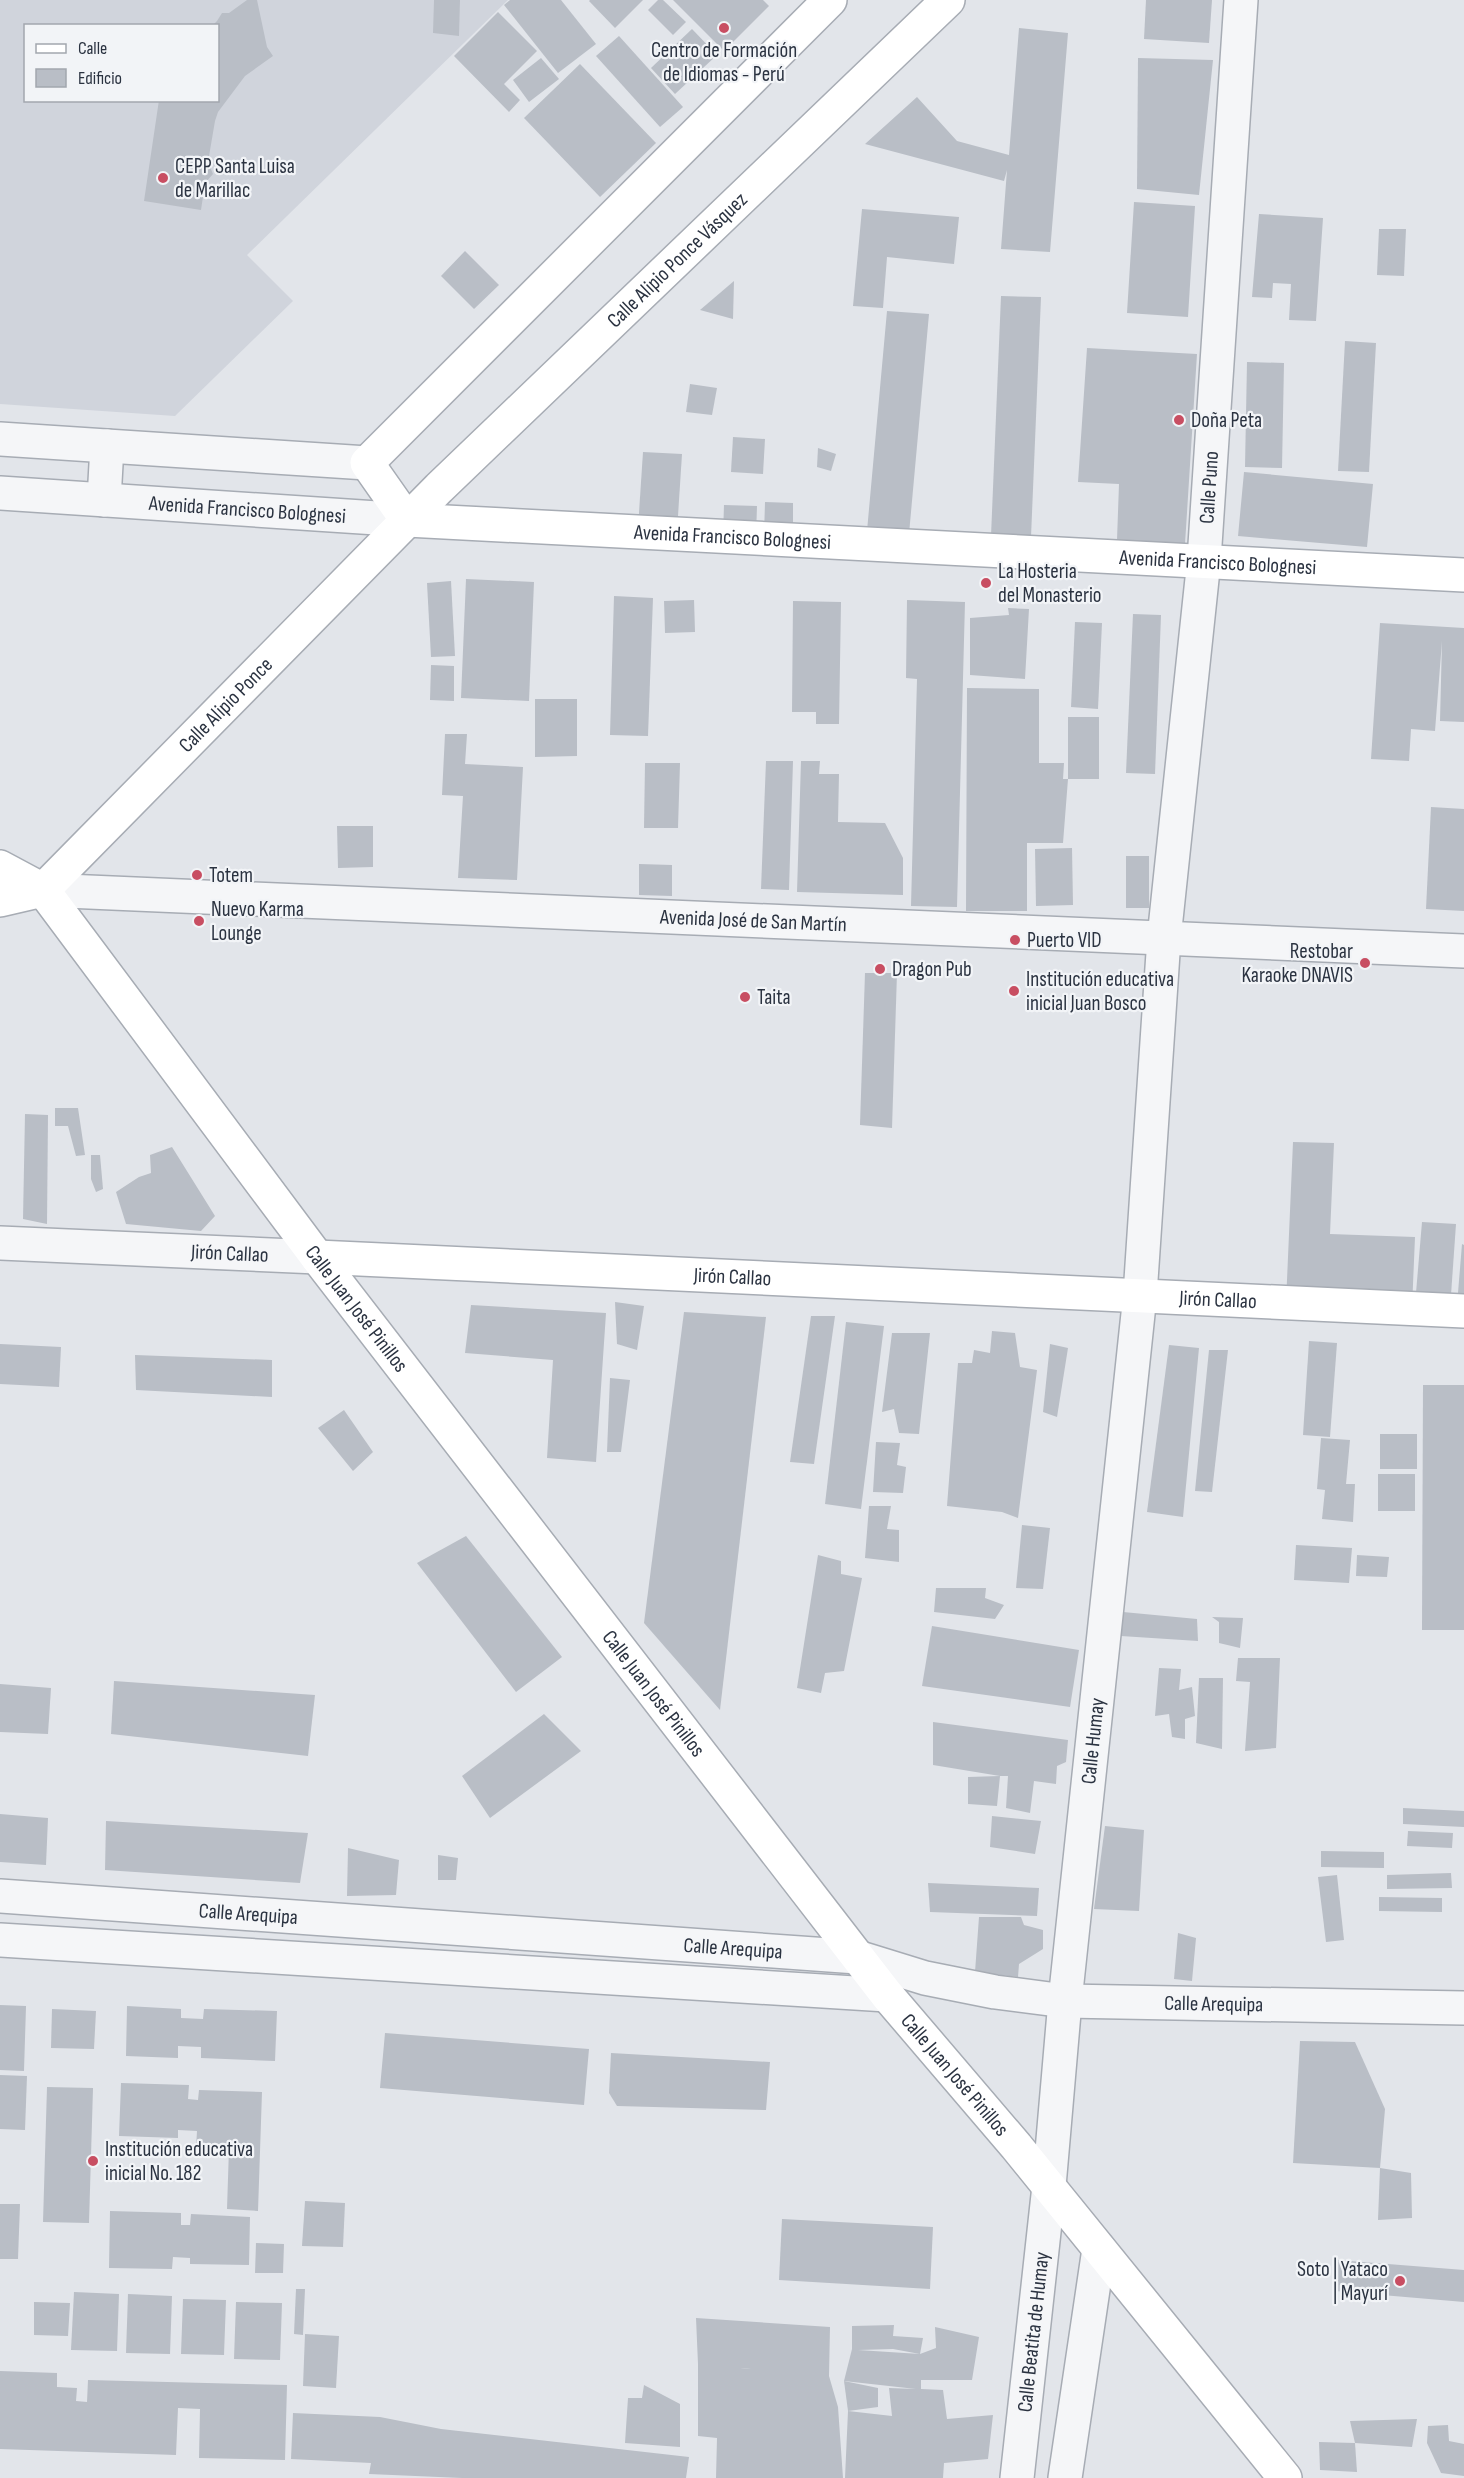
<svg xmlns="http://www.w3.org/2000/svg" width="1464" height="2478" viewBox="0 0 1464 2478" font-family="'Sofia Sans Condensed',sans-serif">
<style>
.built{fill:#d0d4dc;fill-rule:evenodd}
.building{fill:#b9bec6}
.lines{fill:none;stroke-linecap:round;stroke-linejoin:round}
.street-casing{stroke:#a7acb4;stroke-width:36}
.secondary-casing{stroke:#a7acb4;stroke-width:36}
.street{stroke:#f5f6f8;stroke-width:33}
.secondary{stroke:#fff;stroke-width:33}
.poi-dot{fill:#c84e62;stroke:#f2f4f7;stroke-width:2}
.labels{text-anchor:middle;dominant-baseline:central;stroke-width:4.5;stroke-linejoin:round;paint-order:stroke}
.poi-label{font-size:21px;fill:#2b3341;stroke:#f2f4f7;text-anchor:start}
.street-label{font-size:21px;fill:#2b3341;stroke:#f2f4f7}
</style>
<rect width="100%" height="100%" fill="#e2e5ea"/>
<path class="built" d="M0 0H508L247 255 293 301 175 416 0 404ZM26 26H218V100H26Z"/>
<g class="building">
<polygon points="247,0 257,0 267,47 273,56 245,76 218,112 215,121 208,162 213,174 205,183 201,210 144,201 159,100 218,100 218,26 212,26 217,21 222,13 229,13"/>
<polygon points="434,0 460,0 459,36 433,33"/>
<polygon points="510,0 561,0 596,44 558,73 504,5"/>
<polygon points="590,0 643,0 615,28 589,1"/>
<polygon points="658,0 663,0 686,22 673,35 648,10"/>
<polygon points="673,0 763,0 769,6 724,51"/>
<polygon points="1146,0 1212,0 1209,43 1144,39"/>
<polygon points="498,12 537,51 504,84 520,100 509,112 454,56"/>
<polygon points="1019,28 1068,33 1050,252 1001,249 1007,170 1004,181 865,144 917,97 957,141 1009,155"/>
<polygon points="692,29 717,55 675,94 651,68"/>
<polygon points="619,36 683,107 660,127 596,56"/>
<polygon points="541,58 559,79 529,102 513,80"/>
<polygon points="1138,58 1213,60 1199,195 1137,189"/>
<polygon points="580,64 656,143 600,197 524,118"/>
<polygon points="1134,202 1195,206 1188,317 1127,313"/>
<polygon points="862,209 959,217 954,264 887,257 883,308 853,306"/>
<polygon points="1259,214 1323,218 1316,321 1289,320 1291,284 1273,283 1272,298 1252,297"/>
<polygon points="1379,229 1406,229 1404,276 1377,275"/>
<polygon points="465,251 499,285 474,309 441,276"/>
<polygon points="734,281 733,319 700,310"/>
<polygon points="1001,296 1041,297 1031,537 991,536"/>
<polygon points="887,311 929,314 909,534 867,531"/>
<polygon points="1345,341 1376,343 1369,472 1338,471"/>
<polygon points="1087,348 1197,354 1185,544 1117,540 1119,484 1078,482"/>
<polygon points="1247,362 1284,363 1282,468 1245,467"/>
<polygon points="690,384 717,388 712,415 686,412"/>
<polygon points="733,437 765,439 763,474 731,472"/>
<polygon points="818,448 836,454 831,471 817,467"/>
<polygon points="643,452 682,454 677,531 638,528"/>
<polygon points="1244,472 1373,484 1367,547 1238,536"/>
<polygon points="765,502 793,503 793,536 764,535"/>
<polygon points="724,505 757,506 756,536 723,535"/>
<polygon points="466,579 534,582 529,701 461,698"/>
<polygon points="451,581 455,656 431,657 427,583"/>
<polygon points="614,596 653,598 648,736 610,735"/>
<polygon points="694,600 695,632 665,633 664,601"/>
<polygon points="907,600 965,602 957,907 911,906 917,679 906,678"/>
<polygon points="793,601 841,602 839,724 816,724 816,712 792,712"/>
<polygon points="1008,608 1029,609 1025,679 970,675 970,618 1009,615"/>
<polygon points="1133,614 1161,615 1155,774 1126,773"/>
<polygon points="1075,622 1102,623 1098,709 1071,707"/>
<polygon points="1380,623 1464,628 1464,722 1440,721 1442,641 1435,731 1411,729 1409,761 1371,759"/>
<polygon points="431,665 454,666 454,701 430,700"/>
<polygon points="967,688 1039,689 1039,763 1064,763 1063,779 1068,779 1068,717 1099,717 1099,779 1068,779 1063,843 1027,843 1027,911 966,911"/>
<polygon points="535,699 577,699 577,756 535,757"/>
<polygon points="445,734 467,734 465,764 523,767 517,880 458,878 463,796 442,795"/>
<polygon points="766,761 793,761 789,890 761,889"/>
<polygon points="801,761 820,761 819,774 839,774 838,822 885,823 903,858 903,895 797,892"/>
<polygon points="645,763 680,763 678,828 644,828"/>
<polygon points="1431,807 1464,809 1464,911 1426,909"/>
<polygon points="337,826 373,826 373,867 338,868"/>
<polygon points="1072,848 1073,905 1036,906 1035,849"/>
<rect x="1126" y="856" width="23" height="52"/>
<polygon points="639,864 672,865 672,896 639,895"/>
<polygon points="865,973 897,973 892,1128 860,1125"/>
<polygon points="55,1108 78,1108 85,1155 76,1156 68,1126 55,1126"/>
<polygon points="25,1114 48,1115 47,1224 23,1219"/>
<polygon points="1293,1142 1334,1143 1330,1234 1415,1237 1412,1308 1286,1303"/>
<polygon points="172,1147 215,1216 201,1231 126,1224 116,1192 139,1177 151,1173 150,1155"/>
<polygon points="91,1155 100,1155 103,1189 96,1192 91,1179"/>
<polygon points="1422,1222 1456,1224 1451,1295 1416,1293"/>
<polygon points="1462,1244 1464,1245 1464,1305 1457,1305"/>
<polygon points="615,1302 644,1306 637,1350 617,1344"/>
<polygon points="471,1305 606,1313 596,1462 547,1458 553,1360 465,1353"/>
<polygon points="684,1312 766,1317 720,1710 644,1623"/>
<polygon points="811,1316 835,1316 814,1464 790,1462"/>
<polygon points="846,1322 884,1326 861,1509 825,1504"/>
<polygon points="992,1331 1015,1333 1020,1367 1037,1370 1018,1518 1002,1512 947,1506 958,1363 972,1363 974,1350 990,1353"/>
<polygon points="892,1333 930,1333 919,1434 899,1433 894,1409 882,1412"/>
<polygon points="1309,1341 1337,1343 1330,1437 1303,1435"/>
<polygon points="0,1344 61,1347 59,1387 0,1384"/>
<polygon points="1050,1344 1068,1348 1057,1417 1043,1412"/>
<polygon points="1169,1345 1199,1348 1183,1517 1147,1512"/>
<polygon points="1209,1350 1228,1350 1212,1492 1195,1491"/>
<polygon points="135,1355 272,1360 272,1397 136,1390"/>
<polygon points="610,1378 630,1380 621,1452 607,1452"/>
<polygon points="1423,1385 1464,1385 1464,1630 1422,1630"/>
<polygon points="344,1410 373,1452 353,1471 318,1428"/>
<rect x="1380" y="1434" width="37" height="35"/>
<polygon points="1321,1438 1350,1440 1346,1484 1355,1484 1353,1522 1322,1519 1325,1490 1317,1489"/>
<polygon points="876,1442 900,1443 897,1465 906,1467 903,1493 873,1492"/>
<rect x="1378" y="1474" width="37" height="37"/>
<polygon points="869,1506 891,1506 887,1529 899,1530 899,1562 865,1558"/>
<polygon points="1022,1525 1050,1528 1043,1589 1016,1588"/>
<polygon points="466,1536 562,1657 516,1692 417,1563"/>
<polygon points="1296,1545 1352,1548 1349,1583 1294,1580"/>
<polygon points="818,1555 841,1561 841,1574 862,1578 844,1671 825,1673 821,1693 797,1688"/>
<polygon points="1357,1555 1389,1557 1387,1577 1356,1576"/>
<polygon points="936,1588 986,1588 985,1598 1004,1605 995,1619 934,1612"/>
<polygon points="1123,1612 1197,1619 1198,1641 1121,1636"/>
<polygon points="1212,1617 1243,1618 1240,1648 1219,1643 1219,1622"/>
<polygon points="932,1626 1079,1650 1070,1707 922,1686"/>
<polygon points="1238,1658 1280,1658 1276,1748 1245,1751 1250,1682 1236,1681"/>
<polygon points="1159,1668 1181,1669 1179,1690 1192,1687 1195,1716 1185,1719 1185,1739 1172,1737 1169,1714 1155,1716"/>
<polygon points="1199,1678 1223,1678 1222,1749 1196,1743"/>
<polygon points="114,1681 315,1695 308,1756 111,1734"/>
<polygon points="0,1684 51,1688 48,1734 0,1732"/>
<polygon points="544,1714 581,1751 490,1818 462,1776"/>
<polygon points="933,1722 1068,1740 1066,1762 1057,1766 1056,1784 1034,1781 1030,1813 1006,1808 1008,1776 1000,1776 997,1806 968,1804 968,1777 1000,1776 933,1765"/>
<polygon points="1403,1808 1464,1811 1464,1827 1403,1824"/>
<polygon points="0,1814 48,1818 46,1865 0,1862"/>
<polygon points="992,1816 1041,1821 1035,1854 990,1847"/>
<polygon points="106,1821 308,1833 300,1883 105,1870"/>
<polygon points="1105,1826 1144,1830 1139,1911 1094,1909"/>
<polygon points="1408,1831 1453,1833 1452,1848 1407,1846"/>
<polygon points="348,1848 399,1860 396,1895 347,1896"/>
<polygon points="1321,1851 1384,1852 1384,1868 1321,1867"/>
<polygon points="438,1855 458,1858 456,1880 438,1880"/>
<polygon points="1451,1873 1452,1888 1387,1889 1387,1875"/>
<polygon points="1337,1875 1344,1940 1326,1942 1318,1877"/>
<polygon points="928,1883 1039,1888 1037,1916 930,1912"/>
<polygon points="1379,1897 1442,1898 1442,1912 1379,1911"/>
<polygon points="979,1917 1021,1917 1024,1925 1043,1930 1043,1949 1019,1964 1018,1977 975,1972"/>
<polygon points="1178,1933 1196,1938 1192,1981 1174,1979"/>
<polygon points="0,2005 26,2006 24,2071 0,2070"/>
<polygon points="127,2006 181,2009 181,2018 203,2019 204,2009 277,2011 275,2061 201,2058 201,2047 178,2046 178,2058 126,2056"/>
<polygon points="52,2009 96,2011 94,2049 51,2048"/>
<polygon points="385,2033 589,2049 584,2105 380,2088"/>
<polygon points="1300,2041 1355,2042 1385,2109 1380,2168 1293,2163"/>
<polygon points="611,2053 770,2062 766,2110 617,2106 609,2093"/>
<polygon points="0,2075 27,2076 25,2130 0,2129"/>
<polygon points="121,2083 189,2085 188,2099 198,2100 199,2090 262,2092 258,2211 227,2209 229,2148 196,2148 197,2131 178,2130 178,2138 119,2136"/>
<polygon points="47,2087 93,2088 89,2223 43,2222"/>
<polygon points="1380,2168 1411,2173 1412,2218 1378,2220"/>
<polygon points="305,2201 345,2203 343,2247 302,2246"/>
<polygon points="0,2204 20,2204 18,2259 0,2259"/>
<polygon points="110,2211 181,2213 181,2225 190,2225 191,2214 250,2217 249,2265 190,2264 190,2258 173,2257 172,2269 109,2268"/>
<polygon points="782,2219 933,2227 930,2289 779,2280"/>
<polygon points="256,2243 284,2244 283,2273 255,2273"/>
<polygon points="1337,2260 1464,2270 1464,2302 1335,2291"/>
<polygon points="296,2289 305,2289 303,2335 294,2334"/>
<polygon points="74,2292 119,2294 117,2351 71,2350"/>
<polygon points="128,2294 172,2296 170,2354 126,2353"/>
<polygon points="183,2299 226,2300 224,2355 181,2354"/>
<polygon points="34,2302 70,2303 68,2336 34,2335"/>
<polygon points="236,2302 282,2303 280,2360 234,2359"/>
<polygon points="696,2318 830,2327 829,2376 838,2407 843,2478 716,2478 717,2438 698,2436 698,2364 751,2369 698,2364"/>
<polygon points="894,2325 893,2336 923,2338 920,2354 893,2349 858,2350 920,2354 936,2348 935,2327 979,2337 972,2380 921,2380 921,2389 943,2390 947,2419 993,2415 988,2459 944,2463 943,2478 845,2478 848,2411 892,2416 889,2388 916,2389 844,2381 852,2349 852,2326"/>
<polygon points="305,2334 339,2336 336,2388 303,2386"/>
<polygon points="0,2371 57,2373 57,2387 77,2388 76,2401 87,2402 88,2380 287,2385 285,2460 199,2458 200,2409 178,2408 176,2455 0,2449"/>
<polygon points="844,2381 878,2388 878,2407 848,2411"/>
<polygon points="644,2385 680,2404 680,2447 625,2443 628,2398 642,2398"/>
<polygon points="293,2413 380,2417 441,2429 689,2457 686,2478 462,2478 369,2474 371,2463 291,2459"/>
<polygon points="1417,2419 1412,2447 1355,2443 1350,2421"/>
<polygon points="1448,2425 1449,2441 1464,2444 1464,2476 1441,2473 1427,2443 1428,2426"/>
<polygon points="1319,2442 1355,2443 1357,2472 1320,2470"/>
</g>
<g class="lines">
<defs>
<g id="street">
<polyline points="0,439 367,463"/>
<path id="s1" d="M0 493 407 520"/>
<polyline points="104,500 107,446"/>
<path id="s2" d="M43 890 1464 951"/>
<path id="s3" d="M0 1243 317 1257"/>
<path id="s4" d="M0 1896 857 1957 925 1978 995 1992 1065 2001 1464 2008"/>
<polyline points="0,1940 887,1995"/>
<path id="s5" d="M1017 2478 1049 2186 1065 2001 1140 1295 1164 938 1204 560 1241 0"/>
<polyline points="1065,2478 1099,2249"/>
</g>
<g id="secondary">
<path id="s6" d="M407 520 1464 575"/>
<polyline points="407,520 367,463 830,0"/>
<path id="s7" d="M0 867 43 890 317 1257 887 1995 1016 2146 1285 2478"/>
<path id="s8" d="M43 890 439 488 948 0"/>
<polyline points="0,900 43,890"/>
<path id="s9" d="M317 1257 1464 1311"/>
</g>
</defs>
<use href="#street" class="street-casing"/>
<use href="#secondary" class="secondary-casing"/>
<use href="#street" class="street"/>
<use href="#secondary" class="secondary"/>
</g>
<g class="poi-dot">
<circle cx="724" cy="28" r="6"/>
<circle cx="163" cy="178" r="6"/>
<circle cx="1179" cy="420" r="6"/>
<circle cx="986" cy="583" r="6"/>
<circle cx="197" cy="875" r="6"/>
<circle cx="199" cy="921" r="6"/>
<circle cx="1015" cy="940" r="6"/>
<circle cx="1365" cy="963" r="6"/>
<circle cx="880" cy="969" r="6"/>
<circle cx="1014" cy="991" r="6"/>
<circle cx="745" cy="997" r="6"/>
<circle cx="93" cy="2161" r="6"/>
<circle cx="1400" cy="2281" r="6"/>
</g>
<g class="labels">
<g class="poi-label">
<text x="724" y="50" text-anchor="middle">Centro de Formación<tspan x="724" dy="24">de Idiomas - Perú</tspan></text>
<text x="175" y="166">CEPP Santa Luisa<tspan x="175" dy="24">de Marillac</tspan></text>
<text x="1191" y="420">Doña Peta</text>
<text x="998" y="571">La Hosteria<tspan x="998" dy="24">del Monasterio</tspan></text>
<text x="209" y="875">Totem</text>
<text x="211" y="909">Nuevo Karma<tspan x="211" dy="24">Lounge</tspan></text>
<text x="1027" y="940">Puerto VID</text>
<text x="1353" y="951" text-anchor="end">Restobar<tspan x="1353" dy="24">Karaoke DNAVIS</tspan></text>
<text x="892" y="969">Dragon Pub</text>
<text x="1026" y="979">Institución educativa<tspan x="1026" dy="24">inicial Juan Bosco</tspan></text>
<text x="757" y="997">Taita</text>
<text x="105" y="2149">Institución educativa<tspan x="105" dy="24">inicial No. 182</tspan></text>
<text x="1388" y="2269" text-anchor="end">Soto | Yataco<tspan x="1388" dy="24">| Mayurí</tspan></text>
</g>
<g class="street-label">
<text stroke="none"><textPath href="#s8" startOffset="894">Calle Alipio Ponce Vásquez</textPath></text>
<text stroke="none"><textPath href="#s5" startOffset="2000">Calle Puno</textPath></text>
<text stroke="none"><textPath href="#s1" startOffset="248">Avenida Francisco Bolognesi</textPath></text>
<text stroke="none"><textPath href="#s6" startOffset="326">Avenida Francisco Bolognesi</textPath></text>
<text stroke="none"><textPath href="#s6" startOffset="812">Avenida Francisco Bolognesi</textPath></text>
<text stroke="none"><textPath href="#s8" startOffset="260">Calle Alipio Ponce</textPath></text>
<text stroke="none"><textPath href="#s2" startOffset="711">Avenida José de San Martín</textPath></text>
<text stroke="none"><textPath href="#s3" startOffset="230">Jirón Callao</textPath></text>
<text stroke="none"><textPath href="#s9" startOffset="416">Jirón Callao</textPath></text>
<text stroke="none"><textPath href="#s9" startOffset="902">Jirón Callao</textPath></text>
<text stroke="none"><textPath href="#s7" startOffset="572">Calle Juan José Pinillos</textPath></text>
<text stroke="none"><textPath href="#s7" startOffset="1058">Calle Juan José Pinillos</textPath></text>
<text stroke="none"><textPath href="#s5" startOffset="741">Calle Humay</textPath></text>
<text stroke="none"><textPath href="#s4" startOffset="249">Calle Arequipa</textPath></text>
<text stroke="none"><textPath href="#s4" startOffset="735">Calle Arequipa</textPath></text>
<text stroke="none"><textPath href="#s4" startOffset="1221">Calle Arequipa</textPath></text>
<text stroke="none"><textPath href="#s7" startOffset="1544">Calle Juan José Pinillos</textPath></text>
<text stroke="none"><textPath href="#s5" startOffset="147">Calle Beatita de Humay</textPath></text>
</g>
</g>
<rect x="24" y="24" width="195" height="78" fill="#f2f4f7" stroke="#a2a7ae" stroke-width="1.5"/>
<rect x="36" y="44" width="30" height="9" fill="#ffffff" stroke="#a2a7ae" stroke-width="1.5"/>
<text x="78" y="54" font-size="18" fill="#2b3341">Calle</text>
<rect x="36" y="69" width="30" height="18" fill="#b9bec6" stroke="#a2a7ae" stroke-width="1.5"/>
<text x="78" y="84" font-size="18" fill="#2b3341">Edificio</text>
</svg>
